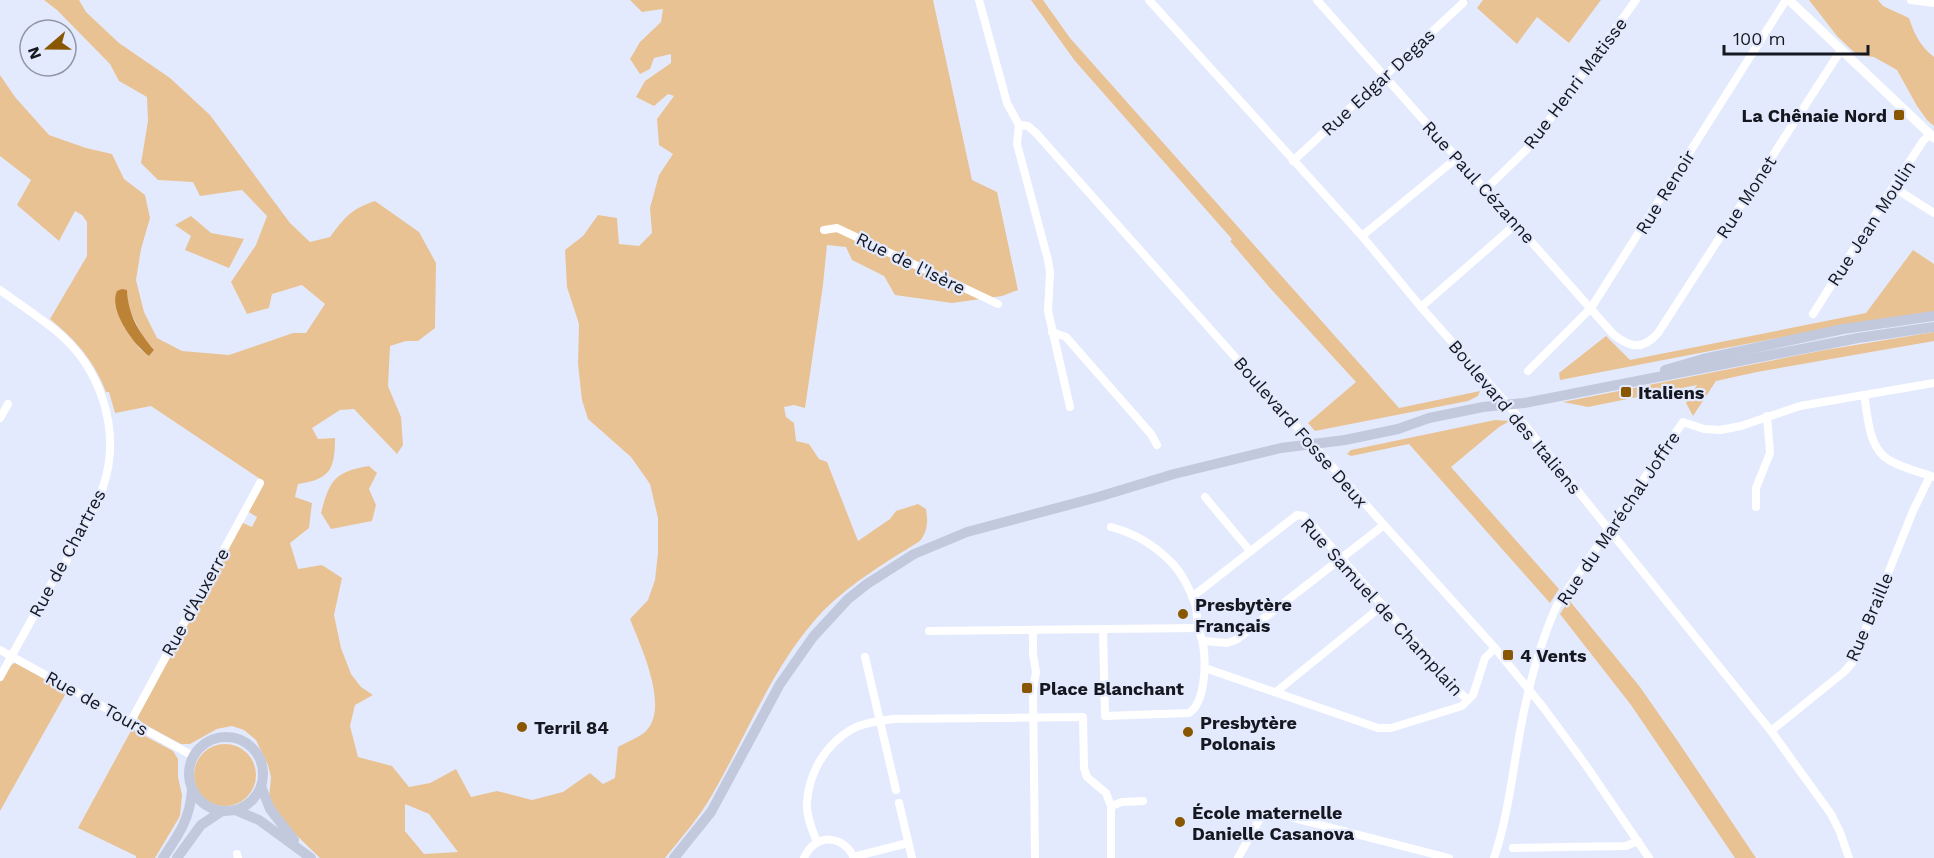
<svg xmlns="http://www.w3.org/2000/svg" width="1934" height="858" viewBox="0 0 1934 858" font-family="'Work Sans',sans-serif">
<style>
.green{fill:#e9c294;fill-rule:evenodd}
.water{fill:#bc8235}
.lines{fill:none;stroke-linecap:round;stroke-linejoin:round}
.minor{stroke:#fff;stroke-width:8}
.tertiary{stroke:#fff;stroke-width:9}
.secondary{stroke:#c3c9dd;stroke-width:10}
.poi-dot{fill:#895700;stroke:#e4eafd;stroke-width:2}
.labels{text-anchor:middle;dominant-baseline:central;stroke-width:4.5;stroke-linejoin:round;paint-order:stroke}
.street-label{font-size:18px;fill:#151820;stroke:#e4eafd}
.poi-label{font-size:18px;font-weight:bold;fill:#151820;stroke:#e4eafd;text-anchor:start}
</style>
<rect width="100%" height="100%" fill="#e4eafd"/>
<g class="green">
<path d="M44 0H79L86 12 119 43 170 78 210 115 290 223 310 242 330 237C345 217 351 209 375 201L419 232 436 263 435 328 418 341H406L390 346 388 386 401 417 403 445 397 454 354 409 340 410 312 428 318 439 335 438C335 470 330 479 298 484L295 497 312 503 309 528 290 543 298 569 322 565 342 578 334 615 341 648 351 674 361 687 373 695 355 705 350 726 358 757 392 766 409 787 430 783 456 769 471 797 497 791 532 800 563 792 590 773 603 784 615 778 618 747C626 742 639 738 646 731 670 707 640 645 630 619L648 600 655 580 658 553V518L650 484 631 457 588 419 582 400 578 364 579 324 567 287 565 250 583 236 598 215 617 218 619 244 639 246 652 233 650 208 659 175 673 154 659 145 657 119 674 96 668 94 654 106 636 97 645 81 671 63V54L654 58 650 69 640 74 630 59 640 42 661 22 663 9 642 12 630 0H933L972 180 997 192 1018 290 1002 296 952 303 895 295 884 276 852 260 846 247 827 245 823 285 805 408 794 405 784 407 786 417 794 423 796 441 809 444 819 459 827 462 858 541 890 519 896 511 918 504 926 509C928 522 928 530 920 541 886 562 851 583 823 611 773 664 748 733 712 795 699 818 681 838 665 858H320L290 829 269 799 271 777 268 765 256 740 244 730 232 726 217 729 190 744H181L144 724 137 718 241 522 252 527 257 517 247 511 263 481 151 406 115 413 109 392H106C94 361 76 340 50 319L87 256V222L82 215 75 211 59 241 17 205 31 180 0 156V75L15 97 49 135 86 148 112 154 124 179 145 195 150 218 141 249 136 280 144 312 157 338 182 351 229 355 293 333H306L325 304 302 285 272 294 269 308 247 314 231 282 256 245 267 216 242 190 200 196 193 182 158 180 141 163 148 121 147 97 119 81 110 64 57 10ZM127 291 128 307 143 337 154 350 149 356 140 349 124 327ZM405 804 429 814 458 852 424 854 405 831Z"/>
<polygon points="1031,0 1043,0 1070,38 1399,408 1480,391 1478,396 1468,401 1315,431 1308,423 1356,382 1270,288 1230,241 1232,240 1231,238 1075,61"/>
<polygon points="1483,0 1601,0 1569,43 1537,17 1517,44 1477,8"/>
<path d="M1809 0H1878L1883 6 1909 18C1914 34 1921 47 1934 57V126L1927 120 1917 106 1897 70 1874 57 1857 55 1837 36Z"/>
<polygon points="191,216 211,233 244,239 229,268 185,250 191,236 175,225"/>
<polygon points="1913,250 1934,264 1934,312 1819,330 1560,380 1559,373 1606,336 1630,360 1866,313"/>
<polygon points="1934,332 1934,341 1757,372 1716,381 1693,416 1686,403 1697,385 1588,407 1563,402 1825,350"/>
<polygon points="1495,420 1510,421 1499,427 1451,467 1559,589 1550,603 1409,444 1351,456 1347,454 1351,450"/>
<path d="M369 466 377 473 369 489 376 505 372 521 331 529 321 513C330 480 334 472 369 466Z"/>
<polygon points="1569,600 1640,687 1679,743 1756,858 1735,858 1631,705 1560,614"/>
<polygon points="15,663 63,689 65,695 0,811 0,682 8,667"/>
<polygon points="132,729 173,751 178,759 178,777 182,795 180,816 155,858 136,858 136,856 78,828"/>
<circle cx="225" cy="775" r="31"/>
</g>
<path class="water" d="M122 289 127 290C128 315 139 332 154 350L149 356C134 345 108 310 117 291Z"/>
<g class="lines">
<g class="minor">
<polyline points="979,0 1007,103 1019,125 1028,126 1036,133 1384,525 1495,648 1543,707 1585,764 1649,858"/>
<polyline points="1149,0 1362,236 1421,307 1515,413 1771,731 1831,814 1840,832 1849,858"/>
<path d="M1317 0 1614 335C1631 348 1643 350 1658 333L1841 50"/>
<polyline points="1911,0 1934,3"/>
<polyline points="1019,125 1017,144 1048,260 1050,272 1048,311 1070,407"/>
<polyline points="1293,161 1463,3"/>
<polyline points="1893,187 1934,213"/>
<polyline points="1486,189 1532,144 1636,0"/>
<polyline points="824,230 837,228 998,304"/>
<polyline points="1362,236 1458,157"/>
<path d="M0 290C18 303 38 316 55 330 101 367 122 431 103 487 95 511 80 533 68 555L66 563 55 577 0 677"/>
<polyline points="1421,307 1516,224"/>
<polyline points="1813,314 1893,187 1923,141 1930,134"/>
<polyline points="1052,332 1066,337 1151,434 1157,445"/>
<polyline points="1528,371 1591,308 1786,0"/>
<path d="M1864 395C1868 416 1868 448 1889 460 1902 468 1920 472 1934 477"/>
<polyline points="0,418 8,404"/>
<polyline points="1205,497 1250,551"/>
<polyline points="1756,507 1756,488 1770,453 1767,416"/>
<polyline points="1192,597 1297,515 1304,516 1456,689 1468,700"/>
<path d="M1103 629 1105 716 1189 713C1206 702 1206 662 1203 644 1202 638 1199 633 1198 627 1197 619 1197 611 1195 604 1191 591 1182 574 1173 564 1156 546 1134 533 1111 527"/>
<polyline points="1033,630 1033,654 1036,672 1033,690 1035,858"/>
<polyline points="929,631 1198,628"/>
<polyline points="1203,641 1227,643 1236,640 1384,525"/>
<polyline points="0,650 193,756"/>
<polyline points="865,657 896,790"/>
<polyline points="1205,668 1378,728 1391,728 1462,706 1473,695 1485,658 1495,648"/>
<polyline points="1276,692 1383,605"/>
<polyline points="131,721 260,483"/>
<polyline points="1771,731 1844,672 1852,663 1913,511 1930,476"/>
<polyline points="899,803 912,858"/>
<polyline points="1111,806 1122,802 1143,801"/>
<path d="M817 842C812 830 806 815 807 802 809 772 826 744 852 729 865 722 880 721 893 719L1083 717 1084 768 1087 777 1106 793 1111 806V858"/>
<polyline points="1513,848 1626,846 1638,841"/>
<polyline points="237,854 238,858"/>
<polyline points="853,857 908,843"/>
<path d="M804 858C815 833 843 834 854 858"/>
<polyline points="1238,858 1263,813 1274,813 1449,858"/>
<path d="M1494 858C1507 820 1512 777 1519 737 1527 691 1538 647 1557 605L1683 422 1704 429 1720 430 1741 426 1800 406 1934 383"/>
</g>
<polyline class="tertiary" points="1789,0 1934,138"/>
<g class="secondary">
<polyline points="1665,370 1703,359 1843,329 1934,316"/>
<circle cx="226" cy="774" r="37"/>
<polyline points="261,786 270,809 294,840"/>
<polyline points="235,810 259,820 311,858"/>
<path d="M163 858C179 834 190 819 192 790"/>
<polyline points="177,858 201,825 222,811"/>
<polyline points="674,858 711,812 780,684 813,637 848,599 867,584 914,554 967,532 1098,497 1174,474 1281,448 1345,440 1398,429 1429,418 1483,407 1524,403 1858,338 1934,327"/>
</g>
</g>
<g class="poi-dot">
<rect x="1893" y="109" width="12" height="12" rx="3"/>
<rect x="1620" y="386" width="12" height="12" rx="3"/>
<circle cx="1183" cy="614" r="6"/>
<rect x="1502" y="649" width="12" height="12" rx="3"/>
<rect x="1021" y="682" width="12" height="12" rx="3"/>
<circle cx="522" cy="727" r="6"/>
<circle cx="1188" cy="732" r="6"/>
<circle cx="1180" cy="822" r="6"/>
</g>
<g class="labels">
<g class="street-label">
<text transform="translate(1378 82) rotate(-43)">Rue Edgar Degas</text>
<text transform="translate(1575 83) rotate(-53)">Rue Henri Matisse</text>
<text transform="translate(1479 182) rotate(48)">Rue Paul Cézanne</text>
<text transform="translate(1665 192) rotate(-58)">Rue Renoir</text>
<text transform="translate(1746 197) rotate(-57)">Rue Monet</text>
<text transform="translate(1871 223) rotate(-57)">Rue Jean Moulin</text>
<text transform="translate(911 263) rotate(26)">Rue de l'Isère</text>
<text transform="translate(1515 417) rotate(50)">Boulevard des Italiens</text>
<text transform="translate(1301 432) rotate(49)">Boulevard Fosse Deux</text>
<text transform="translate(1618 518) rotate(-56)">Rue du Maréchal Joffre</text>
<text transform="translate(67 553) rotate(-62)">Rue de Chartres</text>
<text transform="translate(195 602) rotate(-61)">Rue d'Auxerre</text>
<text transform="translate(1382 607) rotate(48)">Rue Samuel de Champlain</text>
<text transform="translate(1869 617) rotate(-67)">Rue Braille</text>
<text transform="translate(97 703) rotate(29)">Rue de Tours</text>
</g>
<g class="poi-label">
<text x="1887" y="115" text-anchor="end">La Chênaie Nord</text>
<text x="1638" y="392">Italiens</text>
<text x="1195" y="604">Presbytère<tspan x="1195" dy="21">Français</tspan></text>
<text x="1520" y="655">4 Vents</text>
<text x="1039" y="688">Place Blanchant</text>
<text x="1200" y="722">Presbytère<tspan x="1200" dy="21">Polonais</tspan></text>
<text x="534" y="727">Terril 84</text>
<text x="1192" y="812">École maternelle<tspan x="1192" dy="21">Danielle Casanova</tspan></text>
</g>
</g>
<g transform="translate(48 48) rotate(250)"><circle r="28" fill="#e4eafd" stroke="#9196a5" stroke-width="1.5"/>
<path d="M0-4.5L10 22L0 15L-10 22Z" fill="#895700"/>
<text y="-9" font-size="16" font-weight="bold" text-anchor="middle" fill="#151820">N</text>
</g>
<path d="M1724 45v9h144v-9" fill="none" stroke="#151820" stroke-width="3"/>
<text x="1733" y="45" font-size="18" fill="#151820" stroke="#e4eafd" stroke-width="4.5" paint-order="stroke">100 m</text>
</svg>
